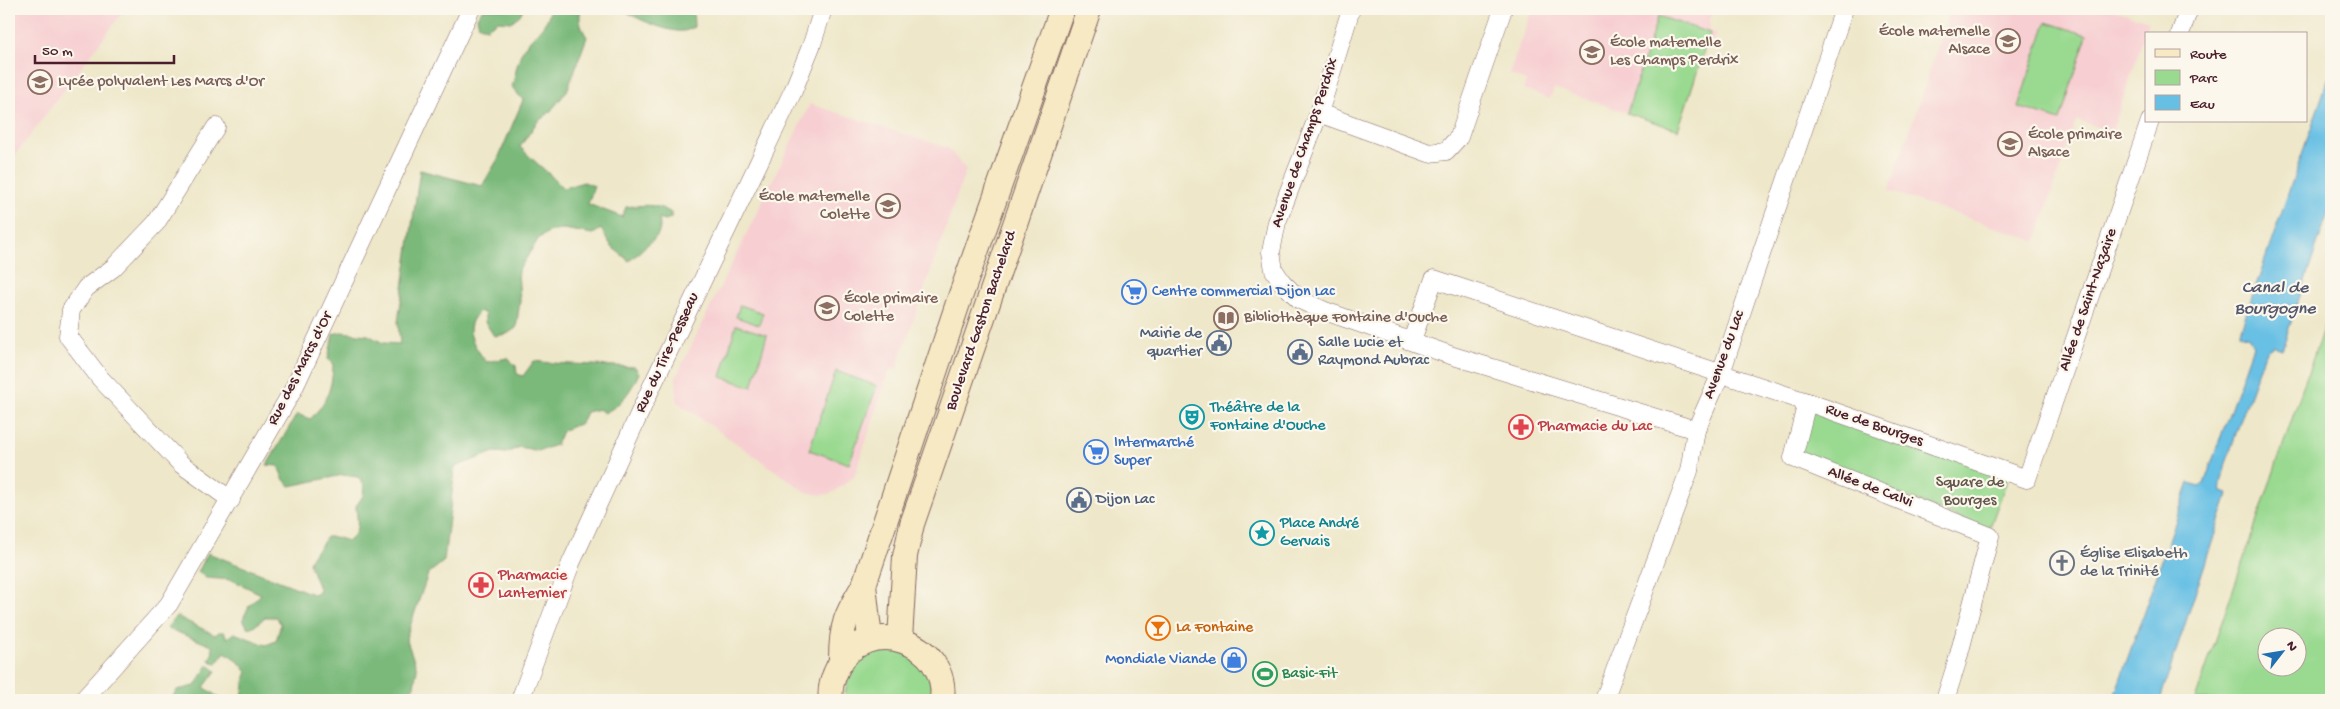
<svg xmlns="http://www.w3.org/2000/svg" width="2340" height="709" viewBox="0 0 2340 709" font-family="'Gochi Hand',sans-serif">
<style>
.built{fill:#f7cfd2}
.green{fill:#99d990;stroke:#727c5e;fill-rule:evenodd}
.forest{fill:#7ab97a;stroke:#626c52}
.water{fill:#67c0e4;stroke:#587088}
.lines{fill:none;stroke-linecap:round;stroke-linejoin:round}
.street-casing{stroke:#836562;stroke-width:19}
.secondary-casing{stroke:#836562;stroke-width:26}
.street{stroke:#fff;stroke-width:18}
.secondary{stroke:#f6e9c3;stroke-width:24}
.labels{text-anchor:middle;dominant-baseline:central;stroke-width:4.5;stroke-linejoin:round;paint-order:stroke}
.education-label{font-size:16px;fill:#785e54;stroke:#fbf7ec;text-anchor:start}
.street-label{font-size:16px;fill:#4a1f2b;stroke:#fbf7ec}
.shop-label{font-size:16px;fill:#366cbe;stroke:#fbf7ec;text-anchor:start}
.service-label{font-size:16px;fill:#4e5e75;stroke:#fbf7ec;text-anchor:start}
.culture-label{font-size:16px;fill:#0d838f;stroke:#fbf7ec;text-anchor:start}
.health-label{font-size:16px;fill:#be3a42;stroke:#fbf7ec;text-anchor:start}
.park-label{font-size:16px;fill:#625749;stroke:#fbf7ec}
.worship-label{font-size:16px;fill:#5b616d;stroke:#fbf7ec;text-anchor:start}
.food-label{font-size:16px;fill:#c56008;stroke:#fbf7ec;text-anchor:start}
.leisure-label{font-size:16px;fill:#27864d;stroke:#fbf7ec;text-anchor:start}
.water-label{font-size:18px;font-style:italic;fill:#54576c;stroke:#fbf7ec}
</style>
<rect width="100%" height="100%" fill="#fbf7ec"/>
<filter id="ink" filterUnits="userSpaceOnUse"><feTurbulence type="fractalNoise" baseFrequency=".02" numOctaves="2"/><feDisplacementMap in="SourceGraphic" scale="10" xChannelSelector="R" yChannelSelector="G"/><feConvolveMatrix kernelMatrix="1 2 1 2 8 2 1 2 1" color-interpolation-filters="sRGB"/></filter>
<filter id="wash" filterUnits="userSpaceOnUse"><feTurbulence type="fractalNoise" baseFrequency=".0096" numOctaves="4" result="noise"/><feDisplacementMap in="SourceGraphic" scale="20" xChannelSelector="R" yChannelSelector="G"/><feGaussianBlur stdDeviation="1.12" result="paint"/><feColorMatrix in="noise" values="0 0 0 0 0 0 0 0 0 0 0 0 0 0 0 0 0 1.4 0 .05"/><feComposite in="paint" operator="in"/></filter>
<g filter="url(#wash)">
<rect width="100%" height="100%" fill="#eee7c9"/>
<g class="built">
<polygon points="9,9 125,9 16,154 9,159"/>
<polygon points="1532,9 1714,9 1709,22 1710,32 1716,33 1712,44 1705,47 1678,130 1554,88 1550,99 1523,89 1526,81 1509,74"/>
<polygon points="1951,9 2111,9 2149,21 2112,132 2076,120 2036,241 1889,191"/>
<polygon points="810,104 948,148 966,170 896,370 890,369 854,477 832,493 821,495 806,492 677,402 676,377"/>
</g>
<g class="green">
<polygon points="1658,16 1710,33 1678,130 1627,113"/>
<polygon points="2046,22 2087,35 2060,120 2018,107"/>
<path d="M2331 304V700H2195L2331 306ZM2298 636V666H2268V636Z"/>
<polygon points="740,305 763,313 759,325 736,317"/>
<polygon points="736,325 767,335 752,387 721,377"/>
<polygon points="836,371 877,386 849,464 809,450"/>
<polygon points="1809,406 2009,475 1989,530 1800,454"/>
<path d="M887 649C918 653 932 670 933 700H845C845 672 859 655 887 649Z"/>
</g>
<g class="forest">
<polygon points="483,9 523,9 520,15 511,22 498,21 487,28 479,26 477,17"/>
<path d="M550 9H581C578 20 581 28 587 37L567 91 549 113 537 122 520 147C534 162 550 173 563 188L584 182 594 186 588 204 622 217 626 207C643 205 656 203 671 213V218L665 220 659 218C662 233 658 236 647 245 640 250 638 255 629 261L612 247 601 229 593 234 563 229 550 231 539 238 518 271 520 301 516 328 507 334 494 336 485 322V314L480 311C461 328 473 344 486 362L508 358 516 366 517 374 523 376 534 361 551 363 635 367 639 373C632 389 621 406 604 413L599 409 586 412 581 423 562 431 556 445 538 451 520 447 506 453 494 452 455 467 444 561 428 574 406 638 417 669 414 686 402 700H239C246 692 242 681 247 672L238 661 225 652 216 664 209 660 213 652 212 646 167 628 176 616 215 635 219 632H224L227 638 234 633 266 645 276 641 281 624 276 617H265L256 625 248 628 243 619 249 606 261 594 232 580 206 578 198 572 208 553 315 595 320 591 309 563C312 552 322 548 326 537H335L348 541C361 532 357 520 356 506L363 496 364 485 358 477 343 475 290 486 284 480 278 466 267 465 297 414 310 419C327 403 333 386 333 363L328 359 333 334 341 332 368 335 383 343 400 344 398 322 420 170 482 186 498 159 523 100 512 87C516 74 517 59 524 48 532 35 549 26 550 9Z"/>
<path d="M623 9H693L694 27C691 28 687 31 683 31 670 33 633 18 623 9Z"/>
<polygon points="208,665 216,671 204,687 222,700 171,700 177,690 195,686"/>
</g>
<path class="water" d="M2331 71V204L2282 349 2274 346 2266 351C2259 371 2216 481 2221 492L2228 494 2160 700H2113L2189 483 2200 486 2204 484 2253 346 2249 337 2239 334Z"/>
</g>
<g filter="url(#ink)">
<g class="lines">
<defs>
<g id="street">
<polyline points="1351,9 1319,113 1277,222 1271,252 1274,270 1282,282 1300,300 1325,311 1450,355 1696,430"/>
<polyline points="2180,34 2189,9"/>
<polyline points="1319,113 1429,153 1446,151 1459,137 1503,9"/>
<polyline points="216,127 156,223 113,268 86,288 71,310 68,336 100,378 181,464 231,500"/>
<polyline points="1412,340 1434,279 1807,402 2027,479 2150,121"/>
<polyline points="1807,402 1793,458 1990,536 1957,662 1945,700"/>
<polyline points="83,700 169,604 293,390 471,9"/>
<polyline points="520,700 571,563 651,388 793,91 812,44 823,9"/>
<polyline points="1604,700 1689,471 1696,430 1721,373 1844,9"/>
</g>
<g id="secondary">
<polyline points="864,585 870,639"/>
<polyline points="900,639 905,556 912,524 1089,9"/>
<path d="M841 660C841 625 846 614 864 585L958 303 1062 9"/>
<path d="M831 700C829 689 833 677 838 667 865 613 950 641 942 700"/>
</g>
</defs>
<use href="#street" class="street-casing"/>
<use href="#secondary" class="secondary-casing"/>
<use href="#street" class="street"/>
<use href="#secondary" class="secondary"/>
</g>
</g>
<defs>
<symbol id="school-ring" viewBox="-11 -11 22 22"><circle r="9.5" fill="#fbf7ec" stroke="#8d6e63" stroke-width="1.5"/><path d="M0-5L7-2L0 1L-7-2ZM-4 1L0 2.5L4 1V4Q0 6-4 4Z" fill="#8d6e63"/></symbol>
<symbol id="supermarket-ring" viewBox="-11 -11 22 22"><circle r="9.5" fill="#fbf7ec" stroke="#3f7fe0" stroke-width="1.5"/><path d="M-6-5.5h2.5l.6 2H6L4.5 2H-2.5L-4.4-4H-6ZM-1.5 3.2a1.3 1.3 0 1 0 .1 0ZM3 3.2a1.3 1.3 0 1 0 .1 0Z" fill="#3f7fe0"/></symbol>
<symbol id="library-ring" viewBox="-11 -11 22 22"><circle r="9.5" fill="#fbf7ec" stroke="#8d6e63" stroke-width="1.5"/><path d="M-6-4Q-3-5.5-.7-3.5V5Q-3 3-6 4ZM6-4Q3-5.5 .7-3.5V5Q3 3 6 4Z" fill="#8d6e63"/></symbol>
<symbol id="civic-ring" viewBox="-11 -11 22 22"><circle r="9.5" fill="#fbf7ec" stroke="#5c6f8a" stroke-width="1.5"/><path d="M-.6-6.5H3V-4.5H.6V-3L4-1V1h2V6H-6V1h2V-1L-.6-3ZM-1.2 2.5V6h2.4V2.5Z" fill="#5c6f8a"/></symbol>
<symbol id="theatre-ring" viewBox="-11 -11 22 22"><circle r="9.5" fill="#fbf7ec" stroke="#0f9aa8" stroke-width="1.5"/><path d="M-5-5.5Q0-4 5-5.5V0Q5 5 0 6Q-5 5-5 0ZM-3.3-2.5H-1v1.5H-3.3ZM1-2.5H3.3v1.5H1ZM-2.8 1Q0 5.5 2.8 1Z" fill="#0f9aa8"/></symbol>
<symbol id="pharmacy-ring" viewBox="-11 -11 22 22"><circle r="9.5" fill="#fbf7ec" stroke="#e0444e" stroke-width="1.5"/><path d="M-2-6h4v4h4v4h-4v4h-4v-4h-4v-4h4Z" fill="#e0444e"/></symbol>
<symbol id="sight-ring" viewBox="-11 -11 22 22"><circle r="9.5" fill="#fbf7ec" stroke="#0f9aa8" stroke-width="1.5"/><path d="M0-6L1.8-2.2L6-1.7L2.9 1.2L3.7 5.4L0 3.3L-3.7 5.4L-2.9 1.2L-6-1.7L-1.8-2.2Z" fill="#0f9aa8"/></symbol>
<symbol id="church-ring" viewBox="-11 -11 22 22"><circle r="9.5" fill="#fbf7ec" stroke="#6b7280" stroke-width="1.5"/><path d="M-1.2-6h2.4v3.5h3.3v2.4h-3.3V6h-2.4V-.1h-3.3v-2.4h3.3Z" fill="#6b7280"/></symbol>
<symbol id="bar-ring" viewBox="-11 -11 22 22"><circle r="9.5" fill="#fbf7ec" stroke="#e8710a" stroke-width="1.5"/><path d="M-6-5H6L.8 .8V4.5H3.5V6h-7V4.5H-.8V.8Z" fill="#e8710a"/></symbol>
<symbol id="shop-ring" viewBox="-11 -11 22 22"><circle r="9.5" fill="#fbf7ec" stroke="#3f7fe0" stroke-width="1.5"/><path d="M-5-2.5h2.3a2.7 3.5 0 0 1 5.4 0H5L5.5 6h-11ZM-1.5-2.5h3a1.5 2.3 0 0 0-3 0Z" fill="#3f7fe0"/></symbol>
<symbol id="stadium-ring" viewBox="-11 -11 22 22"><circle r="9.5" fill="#fbf7ec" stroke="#2e9e5b" stroke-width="1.5"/><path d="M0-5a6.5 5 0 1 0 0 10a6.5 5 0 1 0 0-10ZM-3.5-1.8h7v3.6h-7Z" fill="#2e9e5b"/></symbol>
</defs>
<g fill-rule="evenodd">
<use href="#school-ring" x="1994" y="27" width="28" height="28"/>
<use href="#school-ring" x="1578" y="38" width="28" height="28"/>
<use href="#school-ring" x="26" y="68" width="28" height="28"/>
<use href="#school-ring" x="1996" y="130" width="28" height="28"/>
<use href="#school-ring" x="874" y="192" width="28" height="28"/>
<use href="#supermarket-ring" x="1120" y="278" width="28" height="28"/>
<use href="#school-ring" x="813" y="294" width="28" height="28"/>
<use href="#library-ring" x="1212" y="304" width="28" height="28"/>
<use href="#civic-ring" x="1205" y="329" width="28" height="28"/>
<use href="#civic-ring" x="1286" y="338" width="28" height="28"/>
<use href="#theatre-ring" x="1178" y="403" width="28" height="28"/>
<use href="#pharmacy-ring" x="1507" y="413" width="28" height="28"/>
<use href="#supermarket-ring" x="1082" y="438" width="28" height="28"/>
<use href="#civic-ring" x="1065" y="486" width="28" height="28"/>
<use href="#sight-ring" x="1248" y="519" width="28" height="28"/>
<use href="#church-ring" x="2048" y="549" width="28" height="28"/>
<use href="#pharmacy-ring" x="467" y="571" width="28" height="28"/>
<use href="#bar-ring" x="1144" y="614" width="28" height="28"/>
<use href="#shop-ring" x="1220" y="646" width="28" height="28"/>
<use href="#stadium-ring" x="1251" y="660" width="28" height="28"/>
</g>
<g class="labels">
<g class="education-label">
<text x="1990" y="32" text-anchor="end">École maternelle<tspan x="1990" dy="18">Alsace</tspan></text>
<text x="1610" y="43">École maternelle<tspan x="1610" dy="18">Les Champs Perdrix</tspan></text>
<text x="58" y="82">Lycée polyvalent Les Marcs d'Or</text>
<text x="2028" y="135">École primaire<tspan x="2028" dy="18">Alsace</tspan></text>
<text x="870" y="197" text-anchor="end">École maternelle<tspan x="870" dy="18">Colette</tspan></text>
<text x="844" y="299">École primaire<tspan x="844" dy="18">Colette</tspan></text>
<text x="1244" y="318">Bibliothèque Fontaine d'Ouche</text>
</g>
<g class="street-label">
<text transform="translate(1306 143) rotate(-71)">Avenue de Champs Perdrix</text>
<text transform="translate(2089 300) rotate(-71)">Allée de Saint-Nazaire</text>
<text transform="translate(982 321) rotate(-71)">Boulevard Gaston Bachelard</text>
<text transform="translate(668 353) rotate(-65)">Rue du Tire-Pesseau</text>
<text transform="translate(1725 355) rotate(-70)">Avenue du Lac</text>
<text transform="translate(301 369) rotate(-63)">Rue des Marcs d'Or</text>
<text transform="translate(1874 426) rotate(19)">Rue de Bourges</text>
<text transform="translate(1870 488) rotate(21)">Allée de Calvi</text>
</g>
<g class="shop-label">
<text x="1152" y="292">Centre commercial Dijon Lac</text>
<text x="1114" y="443">Intermarché<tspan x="1114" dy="18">Super</tspan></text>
<text x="1216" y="660" text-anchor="end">Mondiale Viande</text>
</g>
<g class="service-label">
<text x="1202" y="334" text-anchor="end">Mairie de<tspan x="1202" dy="18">quartier</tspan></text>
<text x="1318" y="343">Salle Lucie et<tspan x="1318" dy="18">Raymond Aubrac</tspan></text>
<text x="1096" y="500">Dijon Lac</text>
</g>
<g class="culture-label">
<text x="1210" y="408">Théâtre de la<tspan x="1210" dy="18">Fontaine d'Ouche</tspan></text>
<text x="1280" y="524">Place André<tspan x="1280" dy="18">Gervais</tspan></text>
</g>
<g class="health-label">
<text x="1538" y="427">Pharmacie du Lac</text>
<text x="498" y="576">Pharmacie<tspan x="498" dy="18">Lanternier</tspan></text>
</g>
<g class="park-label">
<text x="1970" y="483">Square de<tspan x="1970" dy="18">Bourges</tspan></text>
</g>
<g class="worship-label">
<text x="2080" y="554">Église Elisabeth<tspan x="2080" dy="18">de la Trinité</tspan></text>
</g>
<g class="food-label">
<text x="1176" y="628">La Fontaine</text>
</g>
<g class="leisure-label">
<text x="1282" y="674">Basic-Fit</text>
</g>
<g class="water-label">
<text x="2275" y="288">Canal de<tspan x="2275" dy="21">Bourgogne</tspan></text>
</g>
</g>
<rect width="2340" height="709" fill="none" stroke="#fbf7ec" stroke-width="30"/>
<rect x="2145" y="32" width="162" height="90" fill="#fbf7ec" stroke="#b4a19f"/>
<rect x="2155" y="49" width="25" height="8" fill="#f6e9c3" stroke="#b4a19f"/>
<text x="2190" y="58" font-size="15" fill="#4a1f2b">Route</text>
<rect x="2155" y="70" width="25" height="15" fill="#99d990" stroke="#b4a19f"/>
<text x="2190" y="82" font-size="15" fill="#4a1f2b">Parc</text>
<rect x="2155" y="95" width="25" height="15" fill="#67c0e4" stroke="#b4a19f"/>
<text x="2190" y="108" font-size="15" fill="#4a1f2b">Eau</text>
<g transform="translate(2282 652) rotate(59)"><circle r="24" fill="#fbf7ec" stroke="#b4a19f"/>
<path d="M0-4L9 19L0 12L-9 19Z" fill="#1f6fb2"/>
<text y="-8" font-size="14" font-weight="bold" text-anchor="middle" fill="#4a1f2b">N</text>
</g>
<path d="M35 55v8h139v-8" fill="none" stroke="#4a1f2b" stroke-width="2.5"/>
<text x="42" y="55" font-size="15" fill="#4a1f2b" stroke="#fbf7ec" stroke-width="4" paint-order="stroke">50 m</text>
</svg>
